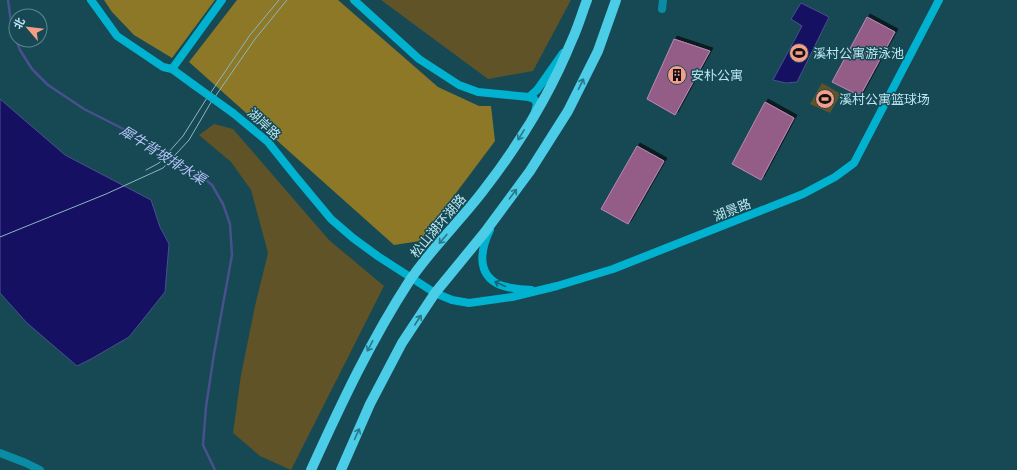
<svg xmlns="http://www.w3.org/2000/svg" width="1017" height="470" viewBox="0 0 1017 470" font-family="Poppins,'Noto Sans SC',sans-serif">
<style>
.green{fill:#5f5327}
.forest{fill:#8c7827}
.water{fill:#161062;stroke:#48508d}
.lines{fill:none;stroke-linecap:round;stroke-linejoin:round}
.stream{stroke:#48508d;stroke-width:2.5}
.building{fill:#935d88;stroke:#c087b4;filter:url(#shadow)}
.street{stroke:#0a8da4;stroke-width:8}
.secondary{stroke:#00b2cf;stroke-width:8}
.primary{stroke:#4bcce7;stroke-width:10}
.tram{stroke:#8ab7c2;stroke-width:1}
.secondary-bridge{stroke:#00b2cf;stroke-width:8}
.oneway{stroke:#297787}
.oneway2{stroke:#106372}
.labels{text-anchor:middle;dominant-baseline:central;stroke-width:3;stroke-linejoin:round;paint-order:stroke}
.poi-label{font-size:13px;fill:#bce6f1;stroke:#164953;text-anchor:start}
.street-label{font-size:13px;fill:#bce6f1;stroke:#164953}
.water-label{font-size:14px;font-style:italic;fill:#b5c2f9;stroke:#164953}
</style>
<defs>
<filter id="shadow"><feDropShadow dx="3" dy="-3" stdDeviation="0" flood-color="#0009"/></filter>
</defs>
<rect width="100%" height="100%" fill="#164953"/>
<g class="green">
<polygon points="381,0 571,0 533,71 488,79"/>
<polygon points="822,83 841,94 830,113 810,104"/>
<polygon points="214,124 233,129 329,240 384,286 291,470 260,456 233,433 241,375 255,306 268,253 251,190 231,162 199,135"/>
</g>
<g class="forest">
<polygon points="104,0 215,0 172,58 134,35 112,12"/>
<polygon points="237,0 338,0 438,87 479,106 491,106 495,141 420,241 394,245 189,62"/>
</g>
<g class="water">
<polygon points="801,3 829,17 797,82 786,83 773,80 802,26 791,19"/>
<polygon points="0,99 65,155 151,200 160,227 169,244 165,292 129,337 91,359 77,366 27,323 0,293"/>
</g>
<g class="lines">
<polyline class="stream" points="8,0 12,29 20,50 32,69 48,85 84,109 143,139 200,175 212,185 223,204 230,224 232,255 214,354 206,407 203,445 215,470"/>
</g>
<g class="building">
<polygon points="867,17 895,32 860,96 832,82"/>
<polygon points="674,39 710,51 675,115 647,99"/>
<polygon points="765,102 794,118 761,180 732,164"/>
<polygon points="637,146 664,161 628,224 601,209"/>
</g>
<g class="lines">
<g class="street">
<polyline points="662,9 663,0"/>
<polyline points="0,453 26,463 40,470"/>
</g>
<g class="secondary">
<polyline points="91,0 117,36 163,67 172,69 194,85"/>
<polyline points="354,0 419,59 459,85 478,92 529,97 534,99 537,103 535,112"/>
<polyline points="172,69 222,0"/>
<polyline points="529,97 537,90 563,53"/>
<polyline points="233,113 268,142 296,177 331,219 353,238 379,257 435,293 452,300 469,303 512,297 557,286 613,269 803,194 835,177 854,163 939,0"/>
<path d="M490 230C481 248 476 273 498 284 508 289 521 289 531 290"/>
</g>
<g class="primary">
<path d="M311 470C341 404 371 340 410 280 432 248 460 221 483 191 518 146 551 92 572 40 578 27 582 13 587 0"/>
<polyline points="341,470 370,404 402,343 435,293 485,232 530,171 568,111 598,51 616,0"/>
</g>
<g class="tram">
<polyline points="146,170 159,163 183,136 205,101 250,35 279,0"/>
<polyline points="0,237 106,194 163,168 189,140 210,104 255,39 287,0"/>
</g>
<polyline class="secondary-bridge" points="194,85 233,113"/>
</g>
<defs><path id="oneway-shaft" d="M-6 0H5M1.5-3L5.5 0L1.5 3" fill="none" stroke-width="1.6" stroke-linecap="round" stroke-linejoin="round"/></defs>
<g class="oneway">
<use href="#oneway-shaft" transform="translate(581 84) rotate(-64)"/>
<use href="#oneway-shaft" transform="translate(521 135) rotate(122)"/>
<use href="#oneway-shaft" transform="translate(513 194) rotate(-53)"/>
<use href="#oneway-shaft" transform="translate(443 239) rotate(130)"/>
<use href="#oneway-shaft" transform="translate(418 320) rotate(-57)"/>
<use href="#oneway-shaft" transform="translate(370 346) rotate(118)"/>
<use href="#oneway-shaft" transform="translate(357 434) rotate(-66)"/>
</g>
<use class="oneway2" href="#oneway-shaft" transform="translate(500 284) rotate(-155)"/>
<defs>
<symbol id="stadium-disc" viewBox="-11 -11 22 22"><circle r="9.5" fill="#f49e89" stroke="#164953"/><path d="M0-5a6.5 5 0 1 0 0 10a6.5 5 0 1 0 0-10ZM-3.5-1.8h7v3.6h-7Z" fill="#111"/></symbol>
<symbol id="building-disc" viewBox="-11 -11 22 22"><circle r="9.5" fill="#f49e89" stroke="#164953"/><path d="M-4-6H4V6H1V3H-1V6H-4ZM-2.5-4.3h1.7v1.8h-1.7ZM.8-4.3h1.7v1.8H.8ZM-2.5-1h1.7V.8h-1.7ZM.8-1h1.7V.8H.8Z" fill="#111"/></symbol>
</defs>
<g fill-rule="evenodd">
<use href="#stadium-disc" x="788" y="42" width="22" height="22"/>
<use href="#building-disc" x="666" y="64" width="22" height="22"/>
<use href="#stadium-disc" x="814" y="88" width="22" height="22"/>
</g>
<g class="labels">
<g class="poi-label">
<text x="813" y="53">溪村公寓游泳池</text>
<text x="691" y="75">安朴公寓</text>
<text x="839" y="99">溪村公寓篮球场</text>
</g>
<g class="street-label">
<text transform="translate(264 124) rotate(43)">湖岸路</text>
<text transform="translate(732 210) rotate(-21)">湖景路</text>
<text transform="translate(438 226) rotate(-50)">松山湖环湖路</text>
</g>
<g class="water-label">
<text transform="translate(163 155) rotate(32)">犀牛背坡排水渠</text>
</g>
</g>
<g transform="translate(28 28) rotate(298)"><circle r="19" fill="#164953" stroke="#588892"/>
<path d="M0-3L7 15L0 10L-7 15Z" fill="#f49e89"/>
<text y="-6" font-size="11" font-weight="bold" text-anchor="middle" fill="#bce6f1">北</text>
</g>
</svg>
